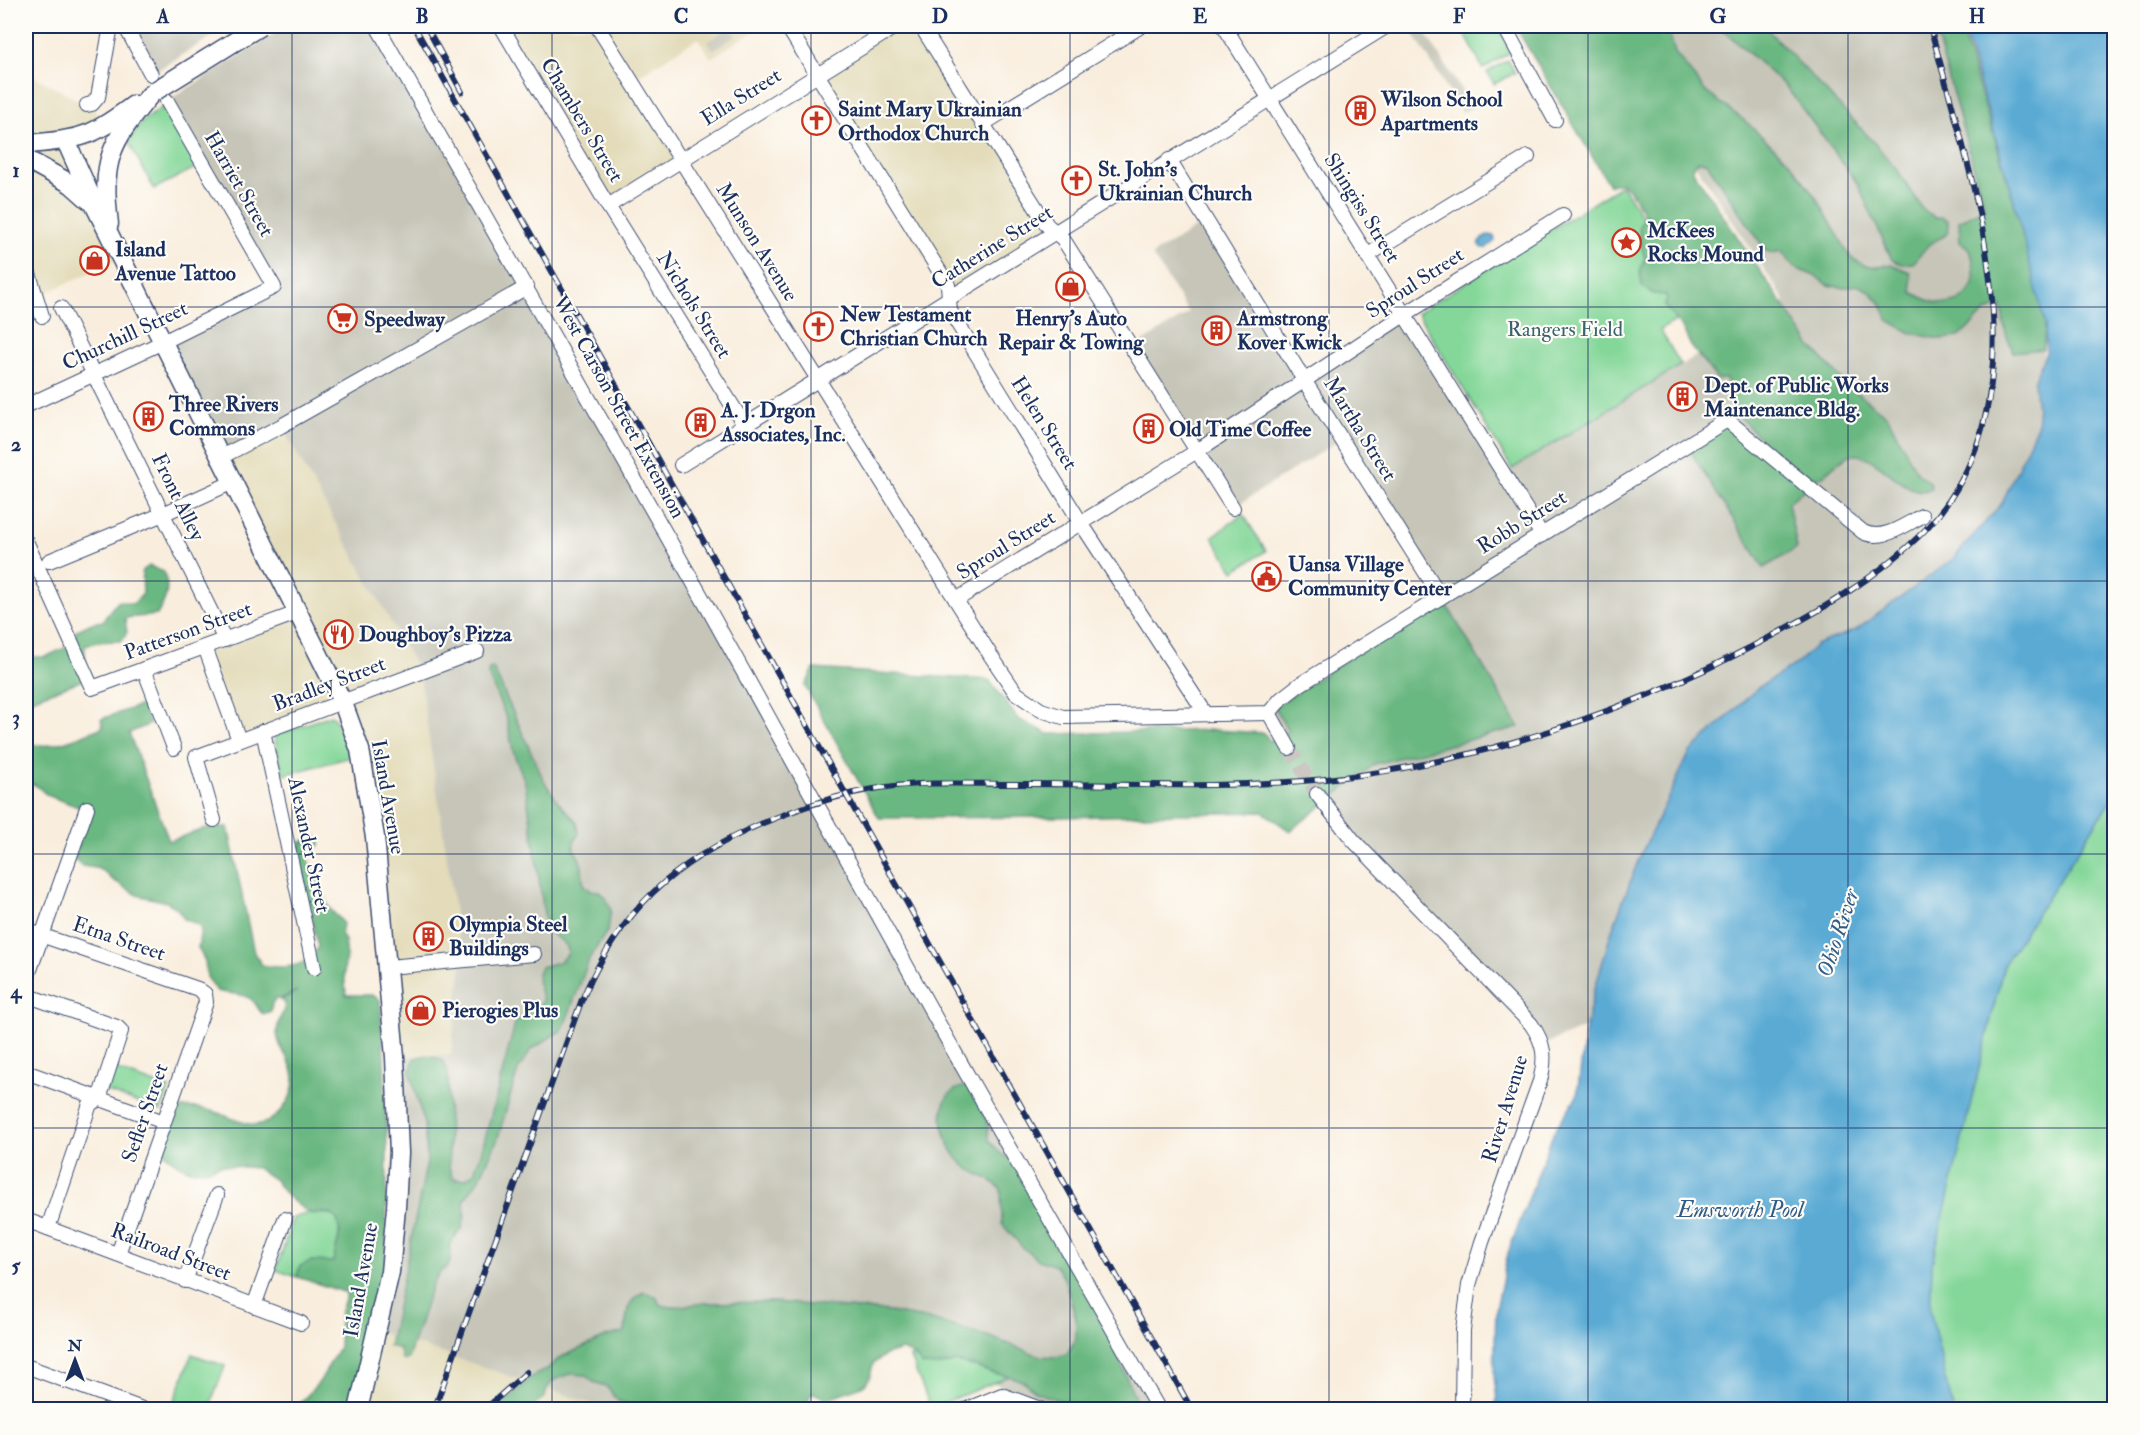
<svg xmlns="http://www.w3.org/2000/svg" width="2140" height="1435" viewBox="0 0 2140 1435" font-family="'IM FELL Double Pica',serif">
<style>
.built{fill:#e3dbba}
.industrial{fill:#c6c5b8}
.green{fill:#84d799;stroke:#50837c;stroke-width:1.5}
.forest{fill:#6bb881;stroke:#437470;stroke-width:1.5}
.water{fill:#5aaad4;stroke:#3a6c99;stroke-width:1.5}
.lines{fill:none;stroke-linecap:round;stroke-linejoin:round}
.minor-tunnel{stroke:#cdc8c4;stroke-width:14;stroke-dasharray:14 7;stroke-linecap:butt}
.minor-casing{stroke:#3c4c71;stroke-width:16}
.major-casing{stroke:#3c4c71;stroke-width:21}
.minor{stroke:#fff;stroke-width:14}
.major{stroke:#fff;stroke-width:18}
.rail-casing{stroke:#1b2f5e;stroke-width:6}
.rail{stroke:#fdfcf7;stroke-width:4;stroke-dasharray:11;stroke-linecap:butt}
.major-bridge-casing{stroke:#3c4c71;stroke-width:21;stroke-linecap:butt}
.major-bridge{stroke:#fff;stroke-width:18}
.grid{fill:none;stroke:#1b2f5e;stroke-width:1.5;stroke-opacity:0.55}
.labels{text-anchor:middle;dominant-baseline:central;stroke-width:4.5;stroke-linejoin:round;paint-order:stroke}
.street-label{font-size:21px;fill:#1b2f5e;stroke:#fdfcf7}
.poi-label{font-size:21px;font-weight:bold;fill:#1b2f5e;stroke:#fdfcf7;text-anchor:start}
.park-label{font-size:21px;fill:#3a6170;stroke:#fdfcf7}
.water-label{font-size:22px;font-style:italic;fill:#315a87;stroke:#fdfcf7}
.neatline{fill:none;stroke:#1b2f5e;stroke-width:2}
.grid-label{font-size:20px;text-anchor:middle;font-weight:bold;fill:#1b2f5e}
</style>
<rect width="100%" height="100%" fill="#fdfcf7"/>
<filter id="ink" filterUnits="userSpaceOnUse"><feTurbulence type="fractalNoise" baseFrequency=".0167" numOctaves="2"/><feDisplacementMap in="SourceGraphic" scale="12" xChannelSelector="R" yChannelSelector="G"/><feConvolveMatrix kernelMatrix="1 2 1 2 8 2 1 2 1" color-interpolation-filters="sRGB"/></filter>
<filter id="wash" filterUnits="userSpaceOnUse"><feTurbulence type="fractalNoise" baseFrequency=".008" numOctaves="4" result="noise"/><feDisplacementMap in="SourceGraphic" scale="24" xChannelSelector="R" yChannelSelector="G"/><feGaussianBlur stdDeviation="1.35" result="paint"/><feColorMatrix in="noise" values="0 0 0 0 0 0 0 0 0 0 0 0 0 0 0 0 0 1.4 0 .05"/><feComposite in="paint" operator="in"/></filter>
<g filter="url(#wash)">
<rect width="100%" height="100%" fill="#f9eede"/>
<g class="built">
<polygon points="501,26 762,26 711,58 698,38 632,80 681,160 608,206"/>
<polygon points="896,26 921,26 1055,232 949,298 816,74"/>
<polygon points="26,72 94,109 104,127 67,141 121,258 36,298 26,264"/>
<polygon points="281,426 419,672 462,960 451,1054 395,1057 375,837 343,704 239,740 205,647 297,613 221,457"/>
<polygon points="376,1331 607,1409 358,1410"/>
<polygon points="1002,1395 1043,1409 976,1409"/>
</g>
<g class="industrial">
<polygon points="125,26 229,26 151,74"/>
<polygon points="287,26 377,26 1159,1409 1043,1409 1002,1395 998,1384 831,1319 797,1410 607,1409 376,1331 390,1271 395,1057 451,1054 462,960 419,672 281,426 221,457 163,342 274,287 167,101"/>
<polygon points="1604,26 1963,26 2013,197 2045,325 2038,423 2002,503 1953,559 1856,630 1816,645 1798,663 1759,687 1690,752 1639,858 1612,930 1594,991 1586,1027 1543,1045 1353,840 1269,713 1441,597 1341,439 1233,508 1131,349 1189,313 1152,255 1206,221 1304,380 1404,315 1504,474 1785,301"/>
<polygon points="731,27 736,36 713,50 708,41"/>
<polygon points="1422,28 1472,107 1462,113 1413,33"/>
</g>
<g class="green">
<polygon points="1461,26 1497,26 1511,52 1483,69"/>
<polygon points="1508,60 1515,73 1494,84 1487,72"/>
<polygon points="164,106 199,166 154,189 128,141 142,122"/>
<polygon points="1622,185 1699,307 1660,330 1681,365 1512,469 1417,313"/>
<polygon points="1243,514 1266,551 1234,571 1212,537"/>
<polygon points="331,715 334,717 351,757 283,775 274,736"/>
<polygon points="2114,796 2114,1409 1953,1409 1930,1311 1932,1264 2004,964"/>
<polygon points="113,1069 169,1089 161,1111 105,1091"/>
<path d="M308 1213C315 1214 322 1213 328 1214 348 1216 336 1251 333 1262L300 1266 297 1277 276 1270 293 1218Z"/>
<polygon points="192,1354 225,1366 209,1409 171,1409"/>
<polygon points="914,1355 939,1366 956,1362 974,1366 989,1372 1010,1376 931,1408 910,1357"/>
</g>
<g class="forest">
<path d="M1515 26H1667L1675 53 1706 92 1744 120 1790 162 1819 202 1851 258 1864 265 1878 267 1891 264 1910 272 1912 292C1931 304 1960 313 1972 286 1977 276 1973 260 1970 249L1960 242 1959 221 1985 208 1934 26H1960L2042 293 2046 321 2043 349 2013 352 2006 334 2001 306 1987 311 1959 337 1939 339 1911 333 1888 320 1881 304 1870 291 1857 285 1844 288 1828 285 1815 276 1795 268 1781 251 1774 253 1766 251 1707 163 1699 161 1693 165V171L1810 345 1847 385 1887 416 1918 474 1930 482 1931 488C1907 503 1877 450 1851 455 1841 457 1829 471 1821 478L1807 475 1766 444 1738 416 1726 379H1717L1691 346 1682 327 1664 306 1667 300 1666 295 1653 294 1642 286 1640 271 1645 258 1639 239 1640 224 1646 217 1630 190 1622 183 1609 185Z"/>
<path d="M1719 26H1764L1870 138 1898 171 1924 211 1936 218 1942 217 1948 221C1951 240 1940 235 1929 245 1923 249 1919 258 1913 263L1902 264 1892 260 1857 183 1787 88Z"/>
<polygon points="1727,422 1806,488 1788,503 1797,548 1764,568 1687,446"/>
<path d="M149 566 164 572C170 590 166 599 157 615L125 618 127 632 122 641C108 642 98 640 85 646L86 679 29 700 26 704V642L32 657H45L65 648 77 630 92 623 103 621 111 609 119 601 133 604 143 594 142 571Z"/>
<polygon points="1442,597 1519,727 1375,764 1290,831 1263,812 1063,817 879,818 805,686 814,669 989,680 1018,719 1049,734 1214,730 1264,733 1270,741 1288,731 1274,707"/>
<path d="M493 668 545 783 559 803 577 822 579 833 574 841V850C585 864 581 870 584 886L591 890 598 891 606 898 611 909 608 930 590 957 563 1029 531 1050 518 1070 497 1141 479 1179 464 1200 465 1215 462 1229 453 1239 449 1246 451 1256 449 1265 439 1273 432 1285 408 1359 403 1361 401 1357 400 1349 389 1346 427 1162 424 1124 410 1072 414 1059C426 1053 432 1055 443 1061L448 1073 449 1167 453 1179H465L474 1173 482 1150 516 1020 524 1018 529 1010 538 1006 543 1001C540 987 533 980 541 967L559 962 568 954C570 941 554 939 546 928L525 782 513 751 507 720 488 674 489 669Z"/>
<path d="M142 705 150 724 129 733 169 841 210 827H228L254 953 262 965C281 969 310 968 318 947L298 850 300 843 309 838 316 837 320 840V845L307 852 310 867C325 879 320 896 331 910 335 916 339 915 343 924L341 933 345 941 347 957 344 969 346 995H372L380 1000 384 1057 387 1149 386 1269 353 1400 339 1409H295L320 1381 339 1347 340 1314 347 1293 297 1277 300 1266 312 1261 333 1262 340 1233 337 1219 330 1213H308L287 1196 275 1180 257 1168 220 1165 207 1170H190L176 1163 158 1147 172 1109C187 1106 204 1108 218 1113 243 1122 259 1135 281 1111 288 1103 293 1092 294 1082 295 1061 278 1051 277 1034 276 1022 285 1013 285 1003L281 1000 297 991 280 999H276L272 1003 271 1011 263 1014C258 1010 258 1007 254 1002 246 993 228 994 217 991L207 977 205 961 198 948 201 929 197 924 184 919 177 908 167 902 137 895 110 878 105 872 96 868 82 866 74 859 89 811 47 795 37 786 26 781V741C45 754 82 735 103 727L101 719Z"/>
<path d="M968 1086 987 1120 989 1140 1001 1154 1019 1164 1093 1294 1135 1398 1147 1409H1084L1035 1392 1025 1382 1011 1377 989 1372 974 1366 956 1362 939 1366 922 1365 914 1355 902 1350 885 1355 873 1364 870 1377 865 1385 826 1399 812 1392 804 1409H643L618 1401 606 1386 593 1382 585 1375 570 1374 554 1380 547 1388 545 1397 527 1409 497 1410 531 1377 547 1369 561 1357 608 1336 625 1332C627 1314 625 1301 644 1292L656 1296 660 1305 671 1307 706 1303 774 1302 884 1311 925 1318 990 1337 1040 1356 1056 1357 1067 1354 1076 1339V1318L1064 1278 1056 1266 1039 1260 1023 1248 1002 1224 1001 1189C989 1176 978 1176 966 1167 949 1153 938 1126 944 1104 948 1092 955 1088 968 1086Z"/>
</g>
<g class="water">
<polygon points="1963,26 2114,26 2114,796 2004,964 1932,1264 1930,1311 1953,1409 1494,1409 1497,1400 1494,1376 1496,1309 1508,1253 1554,1131 1577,1096 1586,1027 1594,991 1612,930 1639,858 1690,752 1759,687 1798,663 1816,645 1856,630 1953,559 2002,503 2038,423 2034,381 2046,352 2045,325 2013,197"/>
<polygon points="1488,235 1494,236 1495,241 1486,248 1482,248 1479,245 1480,241"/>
</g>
</g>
<g filter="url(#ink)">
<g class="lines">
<polyline class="minor-tunnel" points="1289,748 1317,794"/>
<defs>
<g id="minor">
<polyline points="125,26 151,74"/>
<polyline points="377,26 709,610 956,1055 1159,1410"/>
<polyline points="501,26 608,206 745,426"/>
<path d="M597 26 991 656 1016 693 1041 710 1063 717 1269 713 1281 699 1299 685 1727 420 1863 532C1883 542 1904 525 1922 516"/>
<polyline points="787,26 948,285 950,311 1081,523 1206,714"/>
<polyline points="921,26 1047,225 1063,239 1233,508"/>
<polyline points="1224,26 1542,535"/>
<polyline points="1504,26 1555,120"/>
<polyline points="87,105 92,104 98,97 111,26"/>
<polyline points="983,124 1141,26"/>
<polyline points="1169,160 1304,380 1441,597"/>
<polyline points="608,206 896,26"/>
<polyline points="1368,255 1528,157"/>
<polyline points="26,264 42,316"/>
<polyline points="61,308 225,640"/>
<polyline points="26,406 163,342 274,287 167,101"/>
<polyline points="221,457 281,426 527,287"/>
<polyline points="681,465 1387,26"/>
<polyline points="26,541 92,688 297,613"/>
<polyline points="49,561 163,514 233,482"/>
<polyline points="956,600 1197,451 1404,315 1563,215"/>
<polyline points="205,647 239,740"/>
<polyline points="144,669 174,748"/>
<polyline points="1269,713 1289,748"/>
<polyline points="263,731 314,968"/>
<path d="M1317 794 1353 840 1531 1024C1545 1044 1546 1058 1540 1081L1482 1242 1469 1285 1463 1330 1462 1410"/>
<polyline points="214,820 196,757 477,651"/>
<polyline points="26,930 198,989 205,994 206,1002 118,1254"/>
<polyline points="388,967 534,954"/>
<polyline points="26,981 87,808"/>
<polyline points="26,995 117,1027 121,1031 99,1099 90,1104 48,1228"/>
<polyline points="26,1072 164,1122"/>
<polyline points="26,1220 301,1323"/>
<polyline points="185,1281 217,1195"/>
<polyline points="254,1306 285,1219"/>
<polyline points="26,1366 145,1410"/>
<polyline points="965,1410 1002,1395 1043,1410"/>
</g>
<g id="major">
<polyline points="66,141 96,208 343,703 360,750 375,837 395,1057 399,1153 396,1208 390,1272 358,1410"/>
<path d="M26 145C30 145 34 143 39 143 86 139 96 133 134 105"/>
<polyline points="26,159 71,184 89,200"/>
<path d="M109 224C101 161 110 143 150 95"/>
</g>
</defs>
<use href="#minor" class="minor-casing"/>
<use href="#major" class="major-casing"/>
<use href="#minor" class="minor"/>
<use href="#major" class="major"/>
<defs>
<g id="rail">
<polyline points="414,26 1192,1410"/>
<polyline points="426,26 462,92"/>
<path d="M434 1410 581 1002C620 910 673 862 763 823 801 807 839 794 880 788 927 781 974 784 1022 784 1123 784 1225 789 1326 779 1476 764 1626 712 1759 643 1818 612 1880 577 1926 529 2052 396 1971 179 1930 26"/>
<polyline points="484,1410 527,1372"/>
</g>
</defs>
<use href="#rail" class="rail-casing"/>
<use href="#rail" class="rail"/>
<defs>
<polyline id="major-bridge" points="155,91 260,26"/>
</defs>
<use href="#major-bridge" class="major-bridge-casing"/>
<use href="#major-bridge" class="major-bridge"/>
</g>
</g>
<path class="grid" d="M292 26V1410M552 26V1410M811 26V1410M1070 26V1410M1329 26V1410M1588 26V1410M1848 26V1410M26 307H2114M26 581H2114M26 854H2114M26 1128H2114"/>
<defs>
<symbol id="building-ring" viewBox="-11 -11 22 22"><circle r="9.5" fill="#fdfcf7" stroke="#c8321e" stroke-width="1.5"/><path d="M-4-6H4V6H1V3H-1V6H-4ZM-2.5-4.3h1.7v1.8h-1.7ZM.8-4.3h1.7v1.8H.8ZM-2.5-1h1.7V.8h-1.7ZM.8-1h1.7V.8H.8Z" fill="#c8321e"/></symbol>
<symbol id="church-ring" viewBox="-11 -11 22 22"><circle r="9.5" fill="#fdfcf7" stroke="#c8321e" stroke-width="1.5"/><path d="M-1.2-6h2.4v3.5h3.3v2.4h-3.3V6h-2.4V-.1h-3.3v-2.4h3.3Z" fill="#c8321e"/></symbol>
<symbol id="sight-ring" viewBox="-11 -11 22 22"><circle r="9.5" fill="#fdfcf7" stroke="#c8321e" stroke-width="1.5"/><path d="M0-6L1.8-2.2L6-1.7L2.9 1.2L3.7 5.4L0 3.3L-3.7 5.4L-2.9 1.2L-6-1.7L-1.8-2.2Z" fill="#c8321e"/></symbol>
<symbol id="shop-ring" viewBox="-11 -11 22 22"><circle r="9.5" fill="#fdfcf7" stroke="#c8321e" stroke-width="1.5"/><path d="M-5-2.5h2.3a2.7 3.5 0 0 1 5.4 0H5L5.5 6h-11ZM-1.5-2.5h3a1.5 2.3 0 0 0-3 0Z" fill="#c8321e"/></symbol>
<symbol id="supermarket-ring" viewBox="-11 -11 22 22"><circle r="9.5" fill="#fdfcf7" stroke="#c8321e" stroke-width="1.5"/><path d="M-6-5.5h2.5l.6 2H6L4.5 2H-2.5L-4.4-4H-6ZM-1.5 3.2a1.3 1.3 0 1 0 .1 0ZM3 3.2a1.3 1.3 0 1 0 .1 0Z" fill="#c8321e"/></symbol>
<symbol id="civic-ring" viewBox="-11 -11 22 22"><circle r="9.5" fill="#fdfcf7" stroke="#c8321e" stroke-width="1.5"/><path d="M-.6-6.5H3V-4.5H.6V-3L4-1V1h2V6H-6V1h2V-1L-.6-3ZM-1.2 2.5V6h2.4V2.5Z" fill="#c8321e"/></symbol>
<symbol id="restaurant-ring" viewBox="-11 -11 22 22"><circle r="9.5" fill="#fdfcf7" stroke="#c8321e" stroke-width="1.5"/><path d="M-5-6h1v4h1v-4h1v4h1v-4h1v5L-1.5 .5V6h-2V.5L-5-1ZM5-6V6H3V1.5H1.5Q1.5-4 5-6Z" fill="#c8321e"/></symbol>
</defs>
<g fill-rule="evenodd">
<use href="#building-ring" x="1344" y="94" width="33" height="33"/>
<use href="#church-ring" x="800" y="104" width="33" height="33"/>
<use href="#church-ring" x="1060" y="164" width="33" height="33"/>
<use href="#sight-ring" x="1610" y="226" width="33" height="33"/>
<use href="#shop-ring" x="78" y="244" width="33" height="33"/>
<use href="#shop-ring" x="1054" y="270" width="33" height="33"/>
<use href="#supermarket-ring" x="326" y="302" width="33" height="33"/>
<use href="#church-ring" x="802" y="310" width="33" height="33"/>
<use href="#building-ring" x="1200" y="314" width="33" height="33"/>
<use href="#building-ring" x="1666" y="380" width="33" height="33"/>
<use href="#building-ring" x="132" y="400" width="33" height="33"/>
<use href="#building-ring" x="684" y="406" width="33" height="33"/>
<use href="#building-ring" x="1132" y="412" width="33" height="33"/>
<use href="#civic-ring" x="1250" y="560" width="33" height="33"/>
<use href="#restaurant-ring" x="322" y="618" width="33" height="33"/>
<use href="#building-ring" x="412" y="920" width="33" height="33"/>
<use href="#shop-ring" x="404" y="994" width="33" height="33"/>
</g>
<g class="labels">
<g class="street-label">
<text transform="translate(741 97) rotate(-32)">Ella Street</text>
<text transform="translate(582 120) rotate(59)">Chambers Street</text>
<text transform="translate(239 184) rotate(60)">Harriet Street</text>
<text transform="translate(1362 208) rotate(58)">Shingiss Street</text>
<text transform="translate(757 242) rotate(58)">Munson Avenue</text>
<text transform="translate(992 247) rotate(-32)">Catherine Street</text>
<text transform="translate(1415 283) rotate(-33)">Sproul Street</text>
<text transform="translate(694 305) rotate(58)">Nichols Street</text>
<text transform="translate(125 336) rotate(-25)">Churchill Street</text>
<text transform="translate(619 407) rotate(61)">West Carson Street Extension</text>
<text transform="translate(1044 423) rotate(58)">Helen Street</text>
<text transform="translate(1360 429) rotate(58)">Martha Street</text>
<text transform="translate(178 497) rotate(64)">Front Alley</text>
<text transform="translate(1522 522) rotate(-32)">Robb Street</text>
<text transform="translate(1006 545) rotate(-32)">Sproul Street</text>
<text transform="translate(188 631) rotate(-20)">Patterson Street</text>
<text transform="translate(329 684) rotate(-21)">Bradley Street</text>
<text transform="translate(388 797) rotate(80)">Island Avenue</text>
<text transform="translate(309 845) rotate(78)">Alexander Street</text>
<text transform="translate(119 939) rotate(19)">Etna Street</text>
<text transform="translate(1505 1109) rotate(-73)">River Avenue</text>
<text transform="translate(145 1113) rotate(-71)">Sefler Street</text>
<text transform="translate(171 1252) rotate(21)">Railroad Street</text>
<text transform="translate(361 1280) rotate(-80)">Island Avenue</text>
</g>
<g class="poi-label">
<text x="1381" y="99">Wilson School<tspan x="1381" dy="24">Apartments</tspan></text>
<text x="838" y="109">Saint Mary Ukrainian<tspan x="838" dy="24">Orthodox Church</tspan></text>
<text x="1098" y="169">St. John's<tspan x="1098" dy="24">Ukrainian Church</tspan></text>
<text x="1647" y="230">McKees<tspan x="1647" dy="24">Rocks Mound</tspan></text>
<text x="115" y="249">Island<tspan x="115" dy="24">Avenue Tattoo</tspan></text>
<text x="840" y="314">New Testament<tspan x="840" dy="24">Christian Church</tspan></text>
<text x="1071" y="318" text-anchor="middle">Henry's Auto<tspan x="1071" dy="24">Repair &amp; Towing</tspan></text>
<text x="1237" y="318">Armstrong<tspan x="1237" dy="24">Kover Kwick</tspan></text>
<text x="364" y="319">Speedway</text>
<text x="1704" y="385">Dept. of Public Works<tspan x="1704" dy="24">Maintenance Bldg.</tspan></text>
<text x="169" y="404">Three Rivers<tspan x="169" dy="24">Commons</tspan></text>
<text x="721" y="410">A. J. Drgon<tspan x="721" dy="24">Associates, Inc.</tspan></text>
<text x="1169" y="429">Old Time Coffee</text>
<text x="1288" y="564">Uansa Village<tspan x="1288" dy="24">Community Center</tspan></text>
<text x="359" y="634">Doughboy's Pizza</text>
<text x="449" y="924">Olympia Steel<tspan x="449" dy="24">Buildings</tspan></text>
<text x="442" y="1010">Pierogies Plus</text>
</g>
<g class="park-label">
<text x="1565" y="329">Rangers Field</text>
</g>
<g class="water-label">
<text transform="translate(1838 933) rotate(-72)">Ohio River</text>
<text x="1740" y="1210">Emsworth Pool</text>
</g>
</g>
<rect width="2140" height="1435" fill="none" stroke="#fdfcf7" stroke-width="66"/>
<g transform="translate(75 1360)" stroke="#fdfcf7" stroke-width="4.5" paint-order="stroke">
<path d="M0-4.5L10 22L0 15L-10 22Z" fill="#1b2f5e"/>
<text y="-9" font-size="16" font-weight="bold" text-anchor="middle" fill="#1b2f5e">N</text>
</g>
<rect x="33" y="33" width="2074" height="1369" class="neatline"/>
<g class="grid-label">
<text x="163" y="23">A</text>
<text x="422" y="23">B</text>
<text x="681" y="23">C</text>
<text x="940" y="23">D</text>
<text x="1200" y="23">E</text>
<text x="1459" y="23">F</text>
<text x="1718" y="23">G</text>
<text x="1977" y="23">H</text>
<text x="16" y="177">1</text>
<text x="16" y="451">2</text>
<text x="16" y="724">3</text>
<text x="16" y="998">4</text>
<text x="16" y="1272">5</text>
</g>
</svg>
